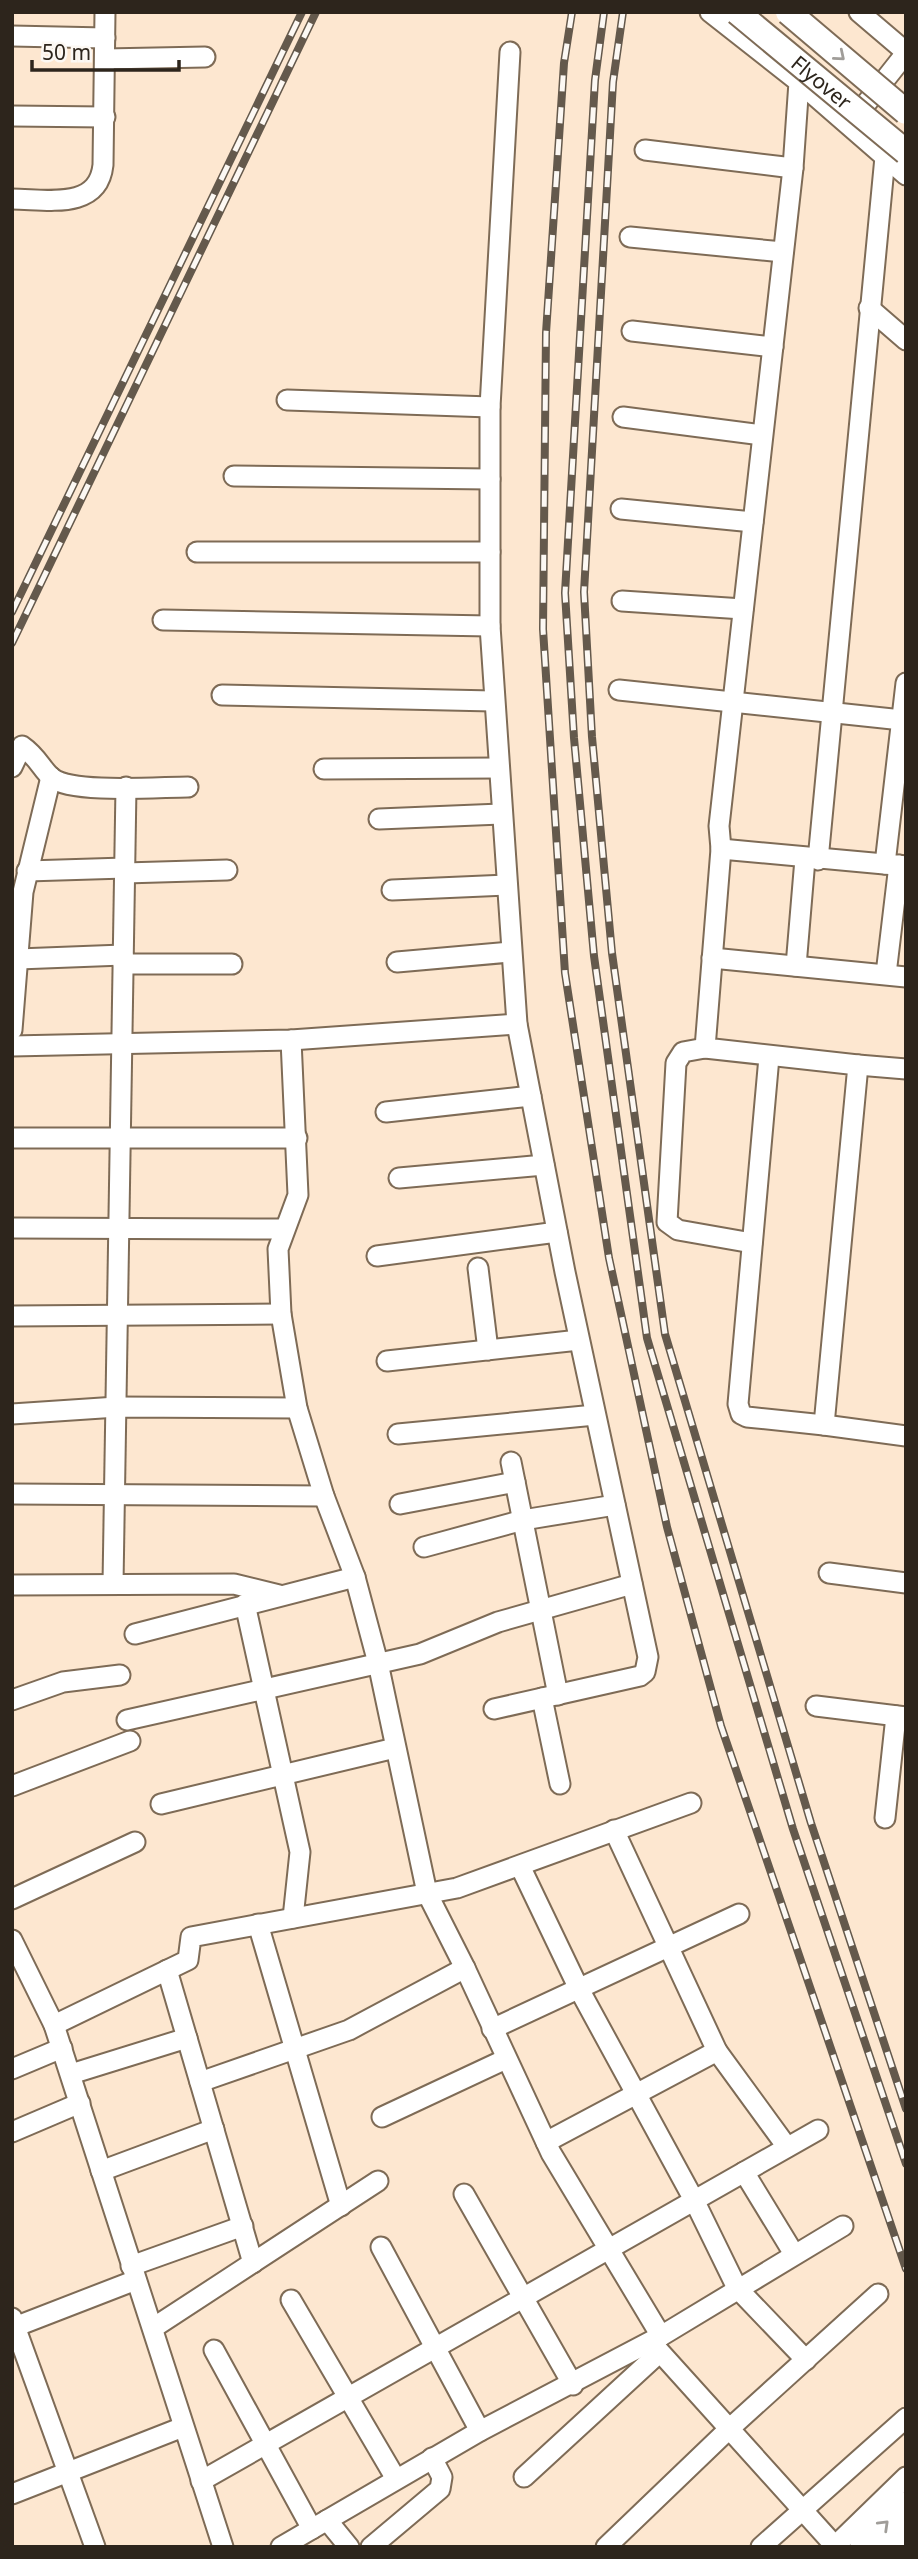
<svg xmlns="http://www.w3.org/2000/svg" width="918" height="2559" viewBox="0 0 918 2559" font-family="'Noto Sans',sans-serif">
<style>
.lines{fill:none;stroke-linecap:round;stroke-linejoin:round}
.minor-casing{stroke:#7e6b56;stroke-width:23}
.major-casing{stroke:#7e6b56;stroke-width:28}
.minor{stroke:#fff;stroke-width:19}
.major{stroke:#fff;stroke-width:24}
.rail-casing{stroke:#64594c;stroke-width:8}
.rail{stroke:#fcf8f3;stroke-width:5;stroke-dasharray:16;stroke-linecap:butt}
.major-bridge-casing{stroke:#7e6b56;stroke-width:28;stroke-linecap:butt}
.major-bridge{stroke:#fff;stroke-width:24}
.oneway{stroke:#a09d99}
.labels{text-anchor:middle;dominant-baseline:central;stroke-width:7;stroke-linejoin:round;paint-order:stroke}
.street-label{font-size:21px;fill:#2d251c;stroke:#fcf8f3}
</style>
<rect width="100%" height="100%" fill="#fde7d0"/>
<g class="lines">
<defs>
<g id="minor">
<polyline points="710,12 799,82 793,168 719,826 721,849 705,1048 858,1065 824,1425 906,1436"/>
<polyline points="859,12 906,52"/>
<polyline points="12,36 105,38"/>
<polyline points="105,59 205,57"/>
<polyline points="799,82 906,175"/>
<polyline points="12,116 105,117"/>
<polyline points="850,124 906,53"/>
<polyline points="645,150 793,168"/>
<path d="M12 199C46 199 98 211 103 165L105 12"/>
<polyline points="630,237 783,252"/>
<polyline points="869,308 906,340"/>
<polyline points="632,331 773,347"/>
<polyline points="287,400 490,407"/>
<polyline points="623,417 762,435"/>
<polyline points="234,476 490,479"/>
<polyline points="621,509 753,522"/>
<polyline points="197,552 490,552"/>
<polyline points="622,601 743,609"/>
<polyline points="163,620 490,626"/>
<polyline points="619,690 902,720"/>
<polyline points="222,695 493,701"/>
<path d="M12 767 22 746C38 757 42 770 52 778 73 794 159 787 188 787"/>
<polyline points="324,769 498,768"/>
<polyline points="379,819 501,814"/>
<polyline points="721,849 906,866"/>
<polyline points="818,860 885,157"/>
<polyline points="885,864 906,683"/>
<polyline points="27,871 125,868"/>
<polyline points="125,873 227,870"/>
<polyline points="392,890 507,885"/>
<polyline points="712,958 906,977"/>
<polyline points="18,959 123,955"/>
<polyline points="397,962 511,952"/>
<polyline points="123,964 232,964"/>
<polyline points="796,966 805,859"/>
<polyline points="886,974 899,865"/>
<polyline points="12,1030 23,892 51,777"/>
<polyline points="291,1040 298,1195 278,1249 281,1314 297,1408 324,1496 355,1577 378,1663 427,1893 465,1968 551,2153 661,2336"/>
<polyline points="12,1046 291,1040 517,1024"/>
<polyline points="705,1048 683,1052 676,1063 667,1222 678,1230 752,1243"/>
<polyline points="769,1057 738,1404 741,1414 747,1417 824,1425"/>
<polyline points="858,1065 906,1069"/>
<polyline points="386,1112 531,1096"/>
<polyline points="12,1138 297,1138"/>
<polyline points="399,1178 544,1165"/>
<polyline points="12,1228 284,1229"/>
<polyline points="377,1256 557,1232"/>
<polyline points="478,1268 488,1350"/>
<polyline points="12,1316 281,1314"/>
<polyline points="387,1361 579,1340"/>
<polyline points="12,1414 117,1407 297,1408"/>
<polyline points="398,1434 595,1415"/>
<polyline points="511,1462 558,1695"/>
<polyline points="12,1494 324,1496"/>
<polyline points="400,1504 515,1482"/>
<polyline points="424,1547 523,1520 615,1505"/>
<polyline points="829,1573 906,1583"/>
<polyline points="113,1584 126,787"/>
<polyline points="12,1585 234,1584 279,1595"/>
<polyline points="245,1604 300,1852 293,1918"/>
<polyline points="135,1634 355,1577"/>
<polyline points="542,1698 560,1784"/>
<polyline points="12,1700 63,1682 120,1675"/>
<polyline points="816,1706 906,1717"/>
<polyline points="494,1709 640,1676 645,1672 648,1657 565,1272 517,1024 490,626 490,407 510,52"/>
<polyline points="127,1720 420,1654 498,1622 632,1584"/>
<polyline points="12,1786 130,1741"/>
<polyline points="161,1804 395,1748"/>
<polyline points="885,1818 896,1716"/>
<polyline points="614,1830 717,2051 787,2147"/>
<polyline points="521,1868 579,1989 694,2200 737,2288 806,2360"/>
<polyline points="12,1899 135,1842"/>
<polyline points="258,1924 341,2206"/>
<polyline points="12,1940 54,2025 223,2547"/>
<polyline points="167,1970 253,2263"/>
<polyline points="54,2025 188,1960 191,1937 457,1888 691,1803"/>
<polyline points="492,2029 739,1914"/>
<polyline points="12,2069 62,2048"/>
<polyline points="71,2074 187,2038"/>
<polyline points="200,2082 349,2030 465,1968"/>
<polyline points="382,2117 506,2059"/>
<polyline points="12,2132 80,2103"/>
<polyline points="546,2142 717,2051"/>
<polyline points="101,2171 214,2129"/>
<polyline points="744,2172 794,2254"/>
<polyline points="464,2194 573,2385"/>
<polyline points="381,2247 480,2431"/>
<polyline points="131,2266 243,2226"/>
<polyline points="291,2300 396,2479"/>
<polyline points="12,2318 95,2547"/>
<polyline points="12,2328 136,2280"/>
<polyline points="153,2328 378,2181"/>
<polyline points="651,2342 835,2546"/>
<polyline points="214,2350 312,2529"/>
<polyline points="524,2477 659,2353"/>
<polyline points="201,2481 818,2130"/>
<polyline points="12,2494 183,2427"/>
<polyline points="327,2520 349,2547"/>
<polyline points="281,2547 480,2431 661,2336 843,2226"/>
<polyline points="371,2547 440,2489 442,2477 432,2458"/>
<polyline points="606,2547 729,2429 878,2294"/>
<polyline points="761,2547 906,2418"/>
<polyline points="834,2547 906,2477"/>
</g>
<g id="major">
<polyline points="862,2547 906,2504"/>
<polyline points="889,2547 906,2530"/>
</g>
</defs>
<use href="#minor" class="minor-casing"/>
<use href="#major" class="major-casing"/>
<use href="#minor" class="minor"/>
<use href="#major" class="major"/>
<defs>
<g id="rail">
<polyline points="572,12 564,63 546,333 543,629 565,973 609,1258 667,1527 721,1726 906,2269"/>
<polyline points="604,12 595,80 565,593 574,738 594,956 647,1338 793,1829 906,2164"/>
<polyline points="623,12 613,82 584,592 592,737 612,953 665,1334 811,1823 906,2109"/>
<polyline points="12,612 302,12"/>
<polyline points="12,643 316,12"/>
</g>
</defs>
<use href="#rail" class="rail-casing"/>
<use href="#rail" class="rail"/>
<defs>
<g id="major-bridge">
<path id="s1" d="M737 12 906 152"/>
<polyline points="788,12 906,112"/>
</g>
</defs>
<use href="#major-bridge" class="major-bridge-casing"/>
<use href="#major-bridge" class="major-bridge"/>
</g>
<defs><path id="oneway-chevron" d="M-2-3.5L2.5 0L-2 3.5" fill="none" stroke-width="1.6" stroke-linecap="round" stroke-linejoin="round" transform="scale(1.75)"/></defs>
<g class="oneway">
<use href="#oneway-chevron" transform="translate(840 56) rotate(40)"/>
<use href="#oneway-chevron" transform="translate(884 2525) rotate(-44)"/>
</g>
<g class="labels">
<g class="street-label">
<text stroke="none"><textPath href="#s1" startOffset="110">Flyover</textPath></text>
</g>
</g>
<rect width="918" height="2559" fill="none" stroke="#2d251c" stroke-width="28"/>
<path d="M32 60v10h147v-10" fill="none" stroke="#2d251c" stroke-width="3.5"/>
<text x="42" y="60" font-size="21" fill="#2d251c" stroke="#fcf8f3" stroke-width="5" paint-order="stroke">50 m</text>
</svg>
